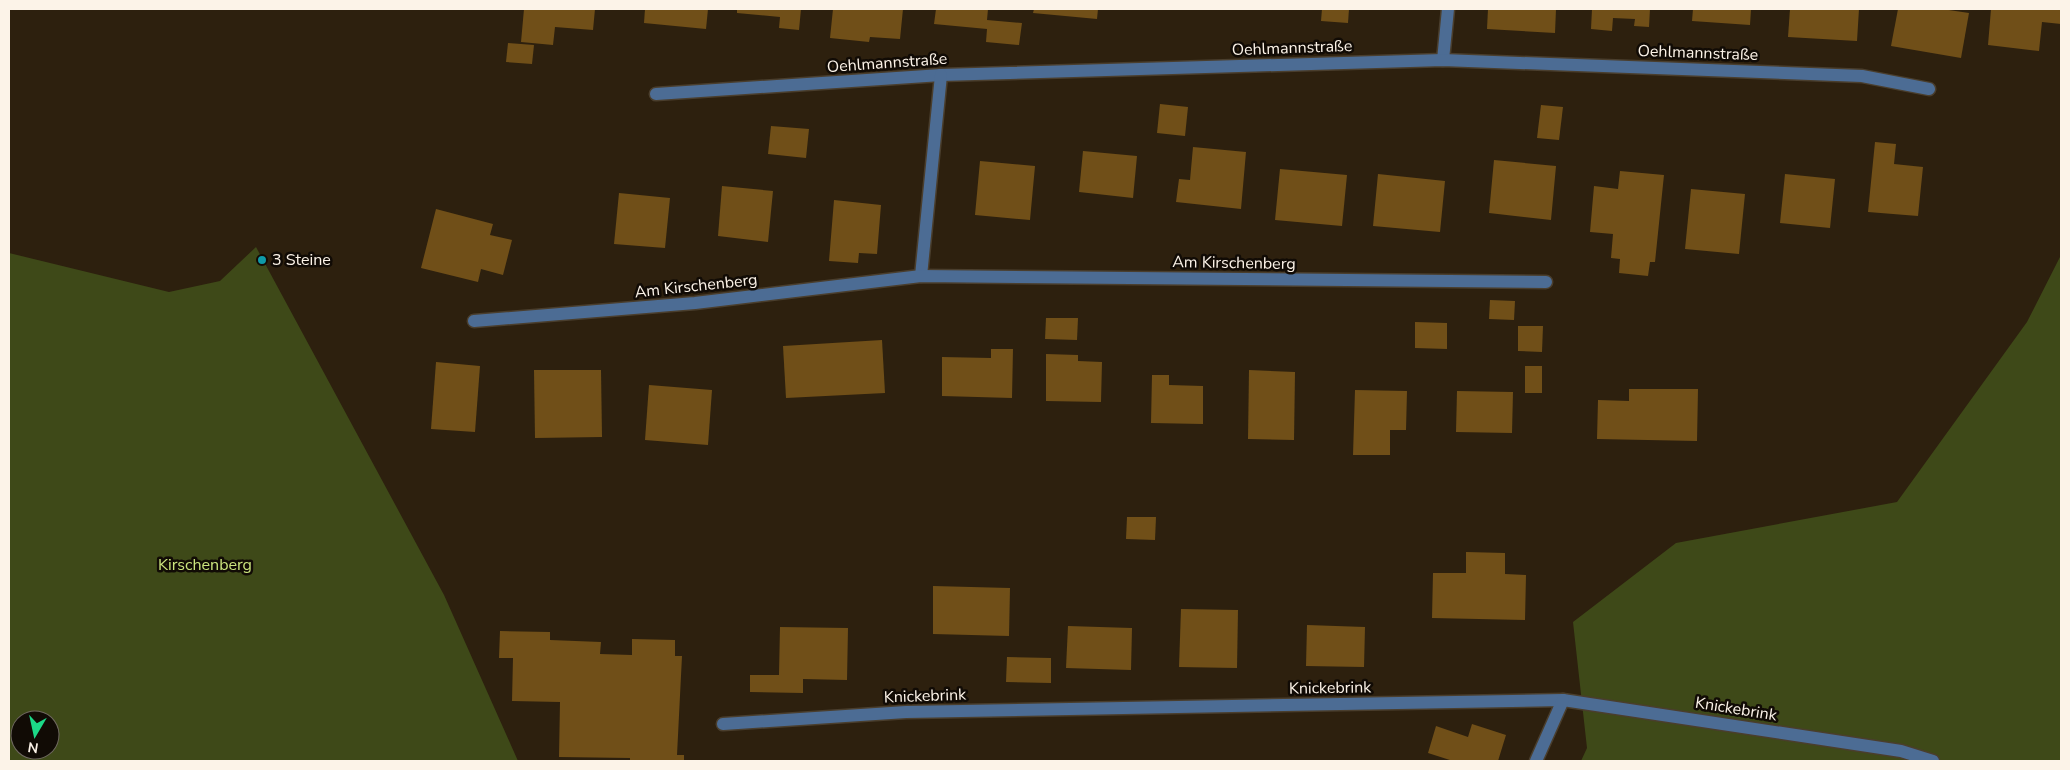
<svg xmlns="http://www.w3.org/2000/svg" width="2070" height="770" viewBox="0 0 2070 770" font-family="'Nunito Sans',sans-serif">
<style>
.green{fill:#3e4918;fill-rule:evenodd}
.building{fill:#704f18}
.lines{fill:none;stroke-linecap:round;stroke-linejoin:round}
.minor-casing{stroke:#4a3e2d;stroke-width:15}
.minor{stroke:#4c6c94;stroke-width:12}
.culture-dot{fill:#0f9aa8;stroke:#110b05;stroke-width:2}
.labels{text-anchor:middle;dominant-baseline:central;stroke-width:5;stroke-linejoin:round;paint-order:stroke}
.street-label{font-size:16px;fill:#fcf3e8;stroke:#110b05}
.poi-label{font-size:16px;fill:#fcf3e8;stroke:#110b05;text-anchor:start}
.park-label{font-size:16px;fill:#cce57e;stroke:#110b05}
</style>
<rect width="100%" height="100%" fill="#2d200e"/>
<g class="green">
<path d="M256 247 444 595 518 761H9V253L169 292 220 281ZM20 720H50V750H20Z"/>
<polygon points="2061,255 2061,761 1581,761 1587,748 1573,622 1676,543 1897,502 2027,322"/>
</g>
<g class="building">
<polygon points="524,9 595,9 593,30 555,27 553,45 521,42"/>
<polygon points="645,9 708,9 706,29 644,23"/>
<polygon points="737,9 801,9 799,30 779,28 780,17 737,13"/>
<polygon points="833,9 903,9 900,39 870,37 869,42 830,38"/>
<polygon points="936,9 988,9 987,20 1022,23 1019,45 986,42 987,29 934,24"/>
<polygon points="1034,9 1098,9 1097,19 1033,13"/>
<polygon points="1322,9 1349,9 1348,23 1321,21"/>
<polygon points="1488,9 1556,9 1555,33 1487,29"/>
<polygon points="1592,9 1650,9 1649,27 1634,26 1635,19 1613,18 1612,31 1591,29"/>
<polygon points="1693,9 1751,9 1750,25 1692,21"/>
<polygon points="1790,9 1859,9 1857,41 1788,37"/>
<polygon points="1898,9 1942,9 1969,13 1961,58 1891,46"/>
<polygon points="1991,9 2061,9 2061,24 2042,22 2039,51 1988,45"/>
<polygon points="508,43 534,45 532,64 506,62"/>
<polygon points="1160,104 1188,107 1185,136 1157,133"/>
<polygon points="1541,105 1563,107 1559,140 1537,138"/>
<polygon points="771,126 809,129 806,158 768,154"/>
<polygon points="1875,142 1896,144 1894,164 1923,167 1918,216 1868,212"/>
<polygon points="1193,147 1246,152 1241,209 1176,202 1179,179 1190,180"/>
<polygon points="1083,151 1137,156 1133,198 1079,192"/>
<polygon points="1494,160 1556,166 1551,220 1489,213"/>
<polygon points="980,161 1035,166 1030,220 975,215"/>
<polygon points="1280,169 1347,175 1342,226 1275,220"/>
<polygon points="1620,171 1664,175 1655,262 1650,262 1648,276 1619,273 1620,259 1611,258 1613,234 1590,232 1594,186 1618,189"/>
<polygon points="1378,174 1445,181 1440,232 1373,226"/>
<polygon points="1785,174 1835,179 1830,228 1780,223"/>
<polygon points="722,186 773,191 768,242 718,236"/>
<polygon points="1691,189 1745,194 1739,254 1685,249"/>
<polygon points="619,193 670,198 665,248 614,244"/>
<polygon points="834,200 881,205 877,254 859,253 858,263 829,261"/>
<polygon points="436,209 493,224 490,235 512,240 503,275 481,269 478,282 421,268"/>
<polygon points="1490,300 1515,301 1514,320 1489,319"/>
<polygon points="1046,318 1078,318 1077,340 1045,339"/>
<polygon points="1415,322 1447,323 1447,349 1415,348"/>
<polygon points="1518,326 1543,326 1542,352 1518,351"/>
<polygon points="882,340 885,393 786,398 783,346"/>
<polygon points="991,349 1013,349 1012,398 942,396 942,357 991,358"/>
<polygon points="1046,354 1078,355 1078,361 1102,362 1101,402 1046,401"/>
<polygon points="436,362 480,366 475,432 431,429"/>
<rect x="1525" y="366" width="17" height="27"/>
<polygon points="534,370 601,370 602,437 535,438"/>
<polygon points="1249,370 1295,372 1294,440 1248,439"/>
<polygon points="1152,375 1169,375 1169,385 1203,386 1203,424 1151,423"/>
<polygon points="649,385 712,390 708,445 645,440"/>
<polygon points="1629,389 1698,389 1697,441 1597,439 1598,400 1629,401"/>
<polygon points="1355,390 1407,391 1406,430 1390,430 1390,455 1353,455"/>
<polygon points="1457,391 1513,392 1512,433 1456,432"/>
<polygon points="1127,517 1156,517 1155,540 1126,539"/>
<polygon points="1466,552 1505,553 1505,574 1526,575 1525,620 1432,618 1433,573 1466,573"/>
<polygon points="933,586 1010,588 1009,636 933,634"/>
<polygon points="1181,609 1238,610 1237,668 1179,667"/>
<polygon points="1307,625 1365,627 1364,667 1306,666"/>
<polygon points="1068,626 1132,628 1131,670 1066,668"/>
<polygon points="780,627 848,628 847,680 803,679 803,693 750,692 750,675 779,675"/>
<polygon points="500,631 550,632 550,640 601,642 600,654 632,655 632,639 675,640 675,656 682,656 677,755 684,755 684,761 630,761 630,758 559,757 560,702 512,701 513,658 499,658"/>
<polygon points="1007,657 1051,658 1051,683 1006,682"/>
<polygon points="1472,724 1506,735 1498,761 1453,761 1428,753 1436,726 1468,737"/>
</g>
<g class="lines">
<defs>
<g id="minor">
<polyline points="1443,60 1448,9"/>
<polyline points="656,94 941,75 1443,60 1862,76 1929,89"/>
<polyline points="921,276 941,75"/>
<polyline points="474,321 695,303 921,276 1546,282"/>
<polyline points="723,724 906,712 1563,700 1901,751 1933,761"/>
<polyline points="1536,761 1563,700"/>
</g>
</defs>
<use href="#minor" class="minor-casing"/>
<use href="#minor" class="minor"/>
</g>
<circle class="culture-dot" cx="262" cy="260" r="5"/>
<g class="labels">
<g class="street-label">
<text transform="translate(1292 48) rotate(-2)">Oehlmannstraße</text>
<text transform="translate(1698 53) rotate(2)">Oehlmannstraße</text>
<text transform="translate(887 63) rotate(-4)">Oehlmannstraße</text>
<text transform="translate(1234 263) rotate(1)">Am Kirschenberg</text>
<text transform="translate(696 286) rotate(-6)">Am Kirschenberg</text>
<text transform="translate(1330 688) rotate(-1)">Knickebrink</text>
<text transform="translate(925 696) rotate(-2)">Knickebrink</text>
<text transform="translate(1736 709) rotate(9)">Knickebrink</text>
</g>
<g class="poi-label">
<text x="272" y="260">3 Steine</text>
</g>
<g class="park-label">
<text x="205" y="565">Kirschenberg</text>
</g>
</g>
<rect width="2070" height="770" fill="none" stroke="#fcf3e8" stroke-width="20"/>
<g transform="translate(35 735) rotate(189)"><circle r="24" fill="#110b05" stroke="#6f6860"/>
<path d="M0-4L9 19L0 12L-9 19Z" fill="#1cd988"/>
<text y="-8" font-size="14" font-weight="bold" text-anchor="middle" fill="#fcf3e8">N</text>
</g>
</svg>
